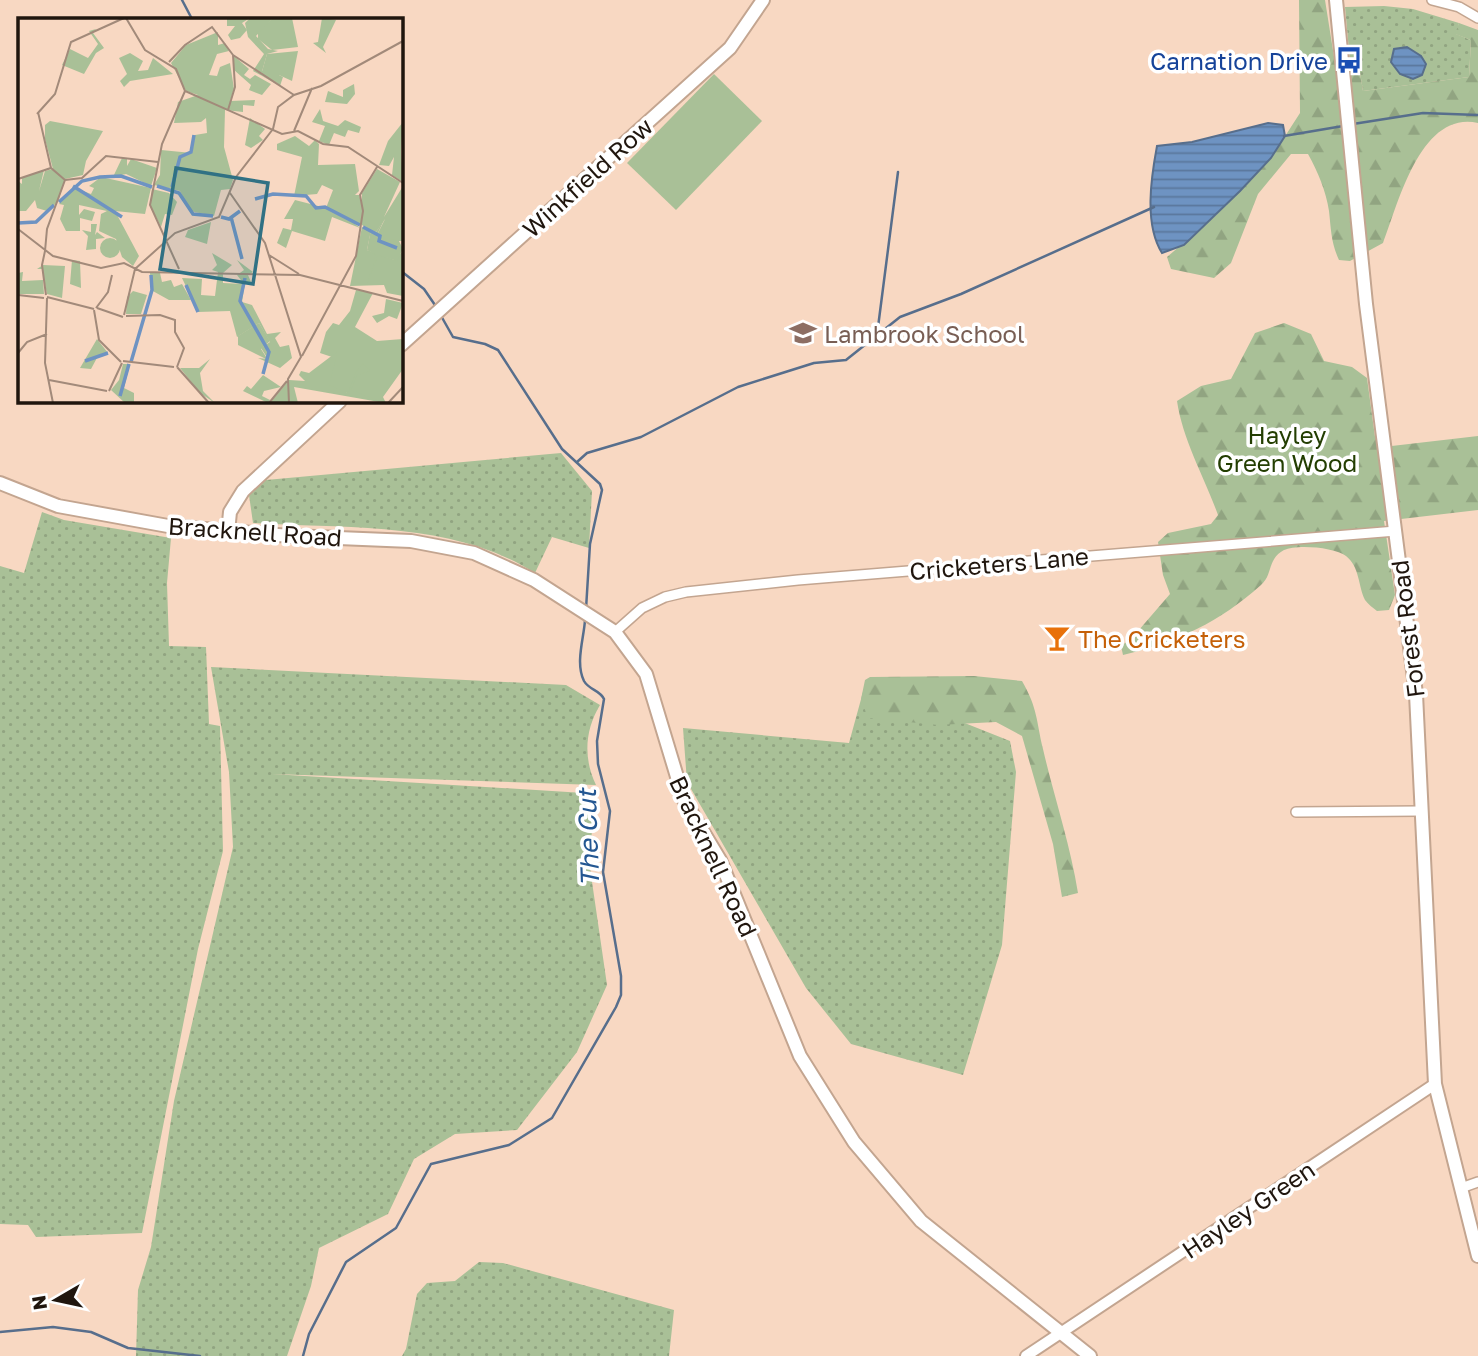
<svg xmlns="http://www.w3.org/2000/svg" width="1478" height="1356" viewBox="0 0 1478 1356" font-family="'Golos Text',sans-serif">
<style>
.grass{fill:url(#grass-dots)}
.forest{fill:url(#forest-firs)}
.pitch{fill:#a9c097}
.water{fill:url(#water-rules);stroke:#576e8c;stroke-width:2}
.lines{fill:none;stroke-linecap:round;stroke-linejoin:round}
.stream{stroke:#576e8c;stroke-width:2.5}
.minor-casing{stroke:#c3a590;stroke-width:12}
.tertiary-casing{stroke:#c3a590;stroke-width:14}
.secondary-casing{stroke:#c3a590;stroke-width:16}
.minor{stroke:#fff;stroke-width:9}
.tertiary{stroke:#fff;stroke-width:10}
.secondary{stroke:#fff;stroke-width:12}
.labels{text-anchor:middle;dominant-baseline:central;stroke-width:7;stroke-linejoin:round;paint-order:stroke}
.transit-label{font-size:24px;fill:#164399;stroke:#fff;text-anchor:end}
.street-label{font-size:24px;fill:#20160e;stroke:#fff}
.education-label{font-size:24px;fill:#785e54;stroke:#fff;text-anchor:start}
.park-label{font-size:24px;fill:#233e02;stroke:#fff}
.food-label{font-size:24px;fill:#c56008;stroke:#fff;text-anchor:start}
.water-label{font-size:26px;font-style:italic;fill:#245792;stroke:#fff}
.inset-river{fill:none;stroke:#6e93c2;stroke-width:3.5}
.inset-road{fill:none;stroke:#a28a7a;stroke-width:2}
.view{fill:#307184;fill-opacity:0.15;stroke:#307184;stroke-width:3.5}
.inset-edge{fill:none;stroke:#20160e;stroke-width:3.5}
</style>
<defs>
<pattern id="grass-dots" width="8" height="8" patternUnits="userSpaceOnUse" patternTransform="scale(1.75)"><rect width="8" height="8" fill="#a9c097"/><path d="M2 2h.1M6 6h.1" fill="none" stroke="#91a481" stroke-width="1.8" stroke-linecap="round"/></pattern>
<pattern id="forest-firs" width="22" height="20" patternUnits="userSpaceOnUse" patternTransform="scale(1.75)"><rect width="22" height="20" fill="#a9c097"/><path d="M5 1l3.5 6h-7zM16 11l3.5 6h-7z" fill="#91a481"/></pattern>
<pattern id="water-rules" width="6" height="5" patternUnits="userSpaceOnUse" patternTransform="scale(1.75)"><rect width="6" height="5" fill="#6e93c2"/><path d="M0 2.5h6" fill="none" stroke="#5a779c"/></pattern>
</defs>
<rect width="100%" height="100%" fill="#f8d8c2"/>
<g class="grass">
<polygon points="1384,6 1413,9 1459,23 1456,34 1471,40 1469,77 1363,91 1358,60 1350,61 1345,7"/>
<path d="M561 453 592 491 589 548 552 537 535 573C454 521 346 529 253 523L249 495 266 480Z"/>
<polygon points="42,512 64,520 171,538 167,583 169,646 206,647 209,724 220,726 223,851 198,949 142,1233 36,1237 28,1225 0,1224 0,566 24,573"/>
<path d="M211 667 566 685 600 705C585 730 583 758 596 785L272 774 584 793 593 807 590 868 607 985 577 1052 517 1130 455 1134 414 1159 388 1214 319 1248 311 1286 287 1356H136L138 1290 151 1247 174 1101 233 847 229 772Z"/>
<polygon points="863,692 937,712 1010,741 1016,772 1002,945 963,1075 851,1044 806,988 687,782 683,728 849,743"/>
<polygon points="479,1262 503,1263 674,1310 669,1356 402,1356 406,1349 417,1294 427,1283 455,1281"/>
</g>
<g class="forest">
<path d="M1299 0H1325L1335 63 1358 60 1363 91 1469 77 1471 40 1455 34 1459 23 1478 30V123C1420 110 1398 205 1383 243L1350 261 1339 260C1331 243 1331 229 1329 211 1326 191 1318 172 1308 154H1291L1258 194 1231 263 1214 278 1171 269 1167 257 1214 217 1271 158 1300 113Z"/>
<path d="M1284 323 1311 334 1324 361 1352 367 1367 378 1375 437 1383 447 1478 436V510L1384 521 1395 595 1389 610 1377 611C1373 608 1368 604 1365 600 1358 586 1360 567 1346 556 1335 547 1296 544 1284 550 1267 559 1273 575 1261 585 1220 622 1177 642 1123 655L1121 646 1132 638 1170 594 1163 575 1158 542 1168 533 1211 524 1218 515C1204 476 1183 441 1177 401L1201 386 1231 379 1255 333Z"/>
<path d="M974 676 1022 681C1038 709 1036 720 1043 749 1054 797 1070 843 1078 893L1062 897 1053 844 1022 736 996 722 938 725 868 718 861 699 865 680 870 677Z"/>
</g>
<polygon class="pitch" points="714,74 762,121 676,210 627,163"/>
<g class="water">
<polygon points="1407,47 1421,56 1426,64 1422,75 1413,79 1400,74 1391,62 1394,49"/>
<path d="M1268 123 1283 125 1285 136 1271 158 1240 191 1184 245 1162 253C1144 224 1151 178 1157 146L1192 142Z"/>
</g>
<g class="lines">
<g class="stream">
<polyline points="182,0 192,19"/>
<polyline points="1353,124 1423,113 1478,115"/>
<polyline points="1284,136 1343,126"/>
<polyline points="401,271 424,289 437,308"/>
<polyline points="440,314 453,337 485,344 498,350 562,449 600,484 602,490 590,544 586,609"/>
<polyline points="877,335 898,172"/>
<polyline points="577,462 587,453 641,437 738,387 814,363 846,360 900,317 961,294 1154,207"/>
<polyline points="0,1332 53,1327 91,1332 128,1348 200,1356"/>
<path d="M303 1356 309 1334 346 1262 396 1228 431 1164 509 1145 552 1118 616 1007 621 995V976L603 872 610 811 598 764 597 741 604 699C600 690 589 690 584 681 575 663 584 638 585 620"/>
</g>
<defs>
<g id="minor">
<polyline points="1432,0 1459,7 1478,18"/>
<polyline points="615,632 642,608 665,597 686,592 798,580 1396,531"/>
<polyline points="1296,812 1420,811"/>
<polyline points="1461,1188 1478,1182"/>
</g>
<polyline id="tertiary" points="1026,1356 1435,1084"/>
<g id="secondary">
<polyline points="1336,0 1366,304 1416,694 1435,1084 1478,1256"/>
<polyline points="401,345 730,48 763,0"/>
<polyline points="0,483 58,506 168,526 290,536 411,541 474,553 534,580 615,632 646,674 684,800 720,860 800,1056 854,1142 921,1221 1090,1356"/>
<polyline points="228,532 230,512 243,491 340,401"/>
</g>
</defs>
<use href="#minor" class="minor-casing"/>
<use href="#tertiary" class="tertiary-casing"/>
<use href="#secondary" class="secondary-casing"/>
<use href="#minor" class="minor"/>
<use href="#tertiary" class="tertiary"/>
<use href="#secondary" class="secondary"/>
</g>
<defs>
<symbol id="bus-bare" viewBox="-9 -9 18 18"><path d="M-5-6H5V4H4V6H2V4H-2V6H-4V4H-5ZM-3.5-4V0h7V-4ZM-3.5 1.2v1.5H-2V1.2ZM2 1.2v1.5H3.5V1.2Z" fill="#1a4fb4" stroke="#fff" stroke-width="2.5" paint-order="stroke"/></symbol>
<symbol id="school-bare" viewBox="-9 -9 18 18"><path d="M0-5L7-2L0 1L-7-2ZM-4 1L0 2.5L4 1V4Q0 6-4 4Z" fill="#8d6e63" stroke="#fff" stroke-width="2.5" paint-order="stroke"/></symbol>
<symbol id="bar-bare" viewBox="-9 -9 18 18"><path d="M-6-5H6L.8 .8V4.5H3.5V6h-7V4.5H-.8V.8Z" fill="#e8710a" stroke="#fff" stroke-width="2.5" paint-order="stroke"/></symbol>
</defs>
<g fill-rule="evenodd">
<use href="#bus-bare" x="1330" y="41" width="38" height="38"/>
<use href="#school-bare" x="784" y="314" width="38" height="38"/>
<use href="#bar-bare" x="1038" y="619" width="38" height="38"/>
</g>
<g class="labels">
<g class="transit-label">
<text x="1328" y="60">Carnation Drive</text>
</g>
<g class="street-label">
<text transform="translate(587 177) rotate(-42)">Winkfield Row</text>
<text transform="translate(255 531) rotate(4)">Bracknell Road</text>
<text transform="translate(999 563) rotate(-5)">Cricketers Lane</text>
<text transform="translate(1407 629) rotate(-97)">Forest Road</text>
<text transform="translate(714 856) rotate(65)">Bracknell Road</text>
<text transform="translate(1248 1209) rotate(-34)">Hayley Green</text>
</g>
<g class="education-label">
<text x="824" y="333">Lambrook School</text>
</g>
<g class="park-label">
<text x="1287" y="434">Hayley<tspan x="1287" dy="28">Green Wood</tspan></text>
</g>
<g class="food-label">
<text x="1078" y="638">The Cricketers</text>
</g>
<g class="water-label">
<text transform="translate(588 838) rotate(-92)">The Cut</text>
</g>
</g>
<g transform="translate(18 18)">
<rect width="385" height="385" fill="#f8d8c2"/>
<path d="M209 0H232L224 5 229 12 222 20 213 22 210 17 217 8H209ZM255 0H274L280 29 254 32 240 21V13ZM200 14V27L207 25 211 33 199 36 191 57 199 58 202 49 212 45 216 71 212 83 237 82 236 88 225 87V94L207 92 206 129 215 162 212 171 203 172 196 198 172 193 162 173 136 167 142 157 143 132 174 135 177 117 189 115 188 100 183 104 156 105 160 84 180 77 168 73 153 45 168 27ZM280 33 274 63 261 57V66L243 57 249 36ZM112 35 125 43 120 53 130 52 135 40 155 56 112 63 106 69 102 63 109 56 101 40ZM216 38 231 51 226 57 232 61 237 57 253 66 244 77 231 72 233 67 216 52ZM336 66 337 76 329 86 307 84 310 73 325 79V72ZM302 91 305 103 320 108 327 102 343 109 341 115 330 112 327 119 316 115 311 127 301 123 307 108 294 104ZM232 100 247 111 241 118 245 122 233 130 227 127ZM32 103 85 113 68 143 65 157 47 161 40 184 29 193 19 190 17 182 8 193H0V163L4 166V160L26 152 21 173 27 153 35 151 27 121V107ZM385 104 383 134 385 164 374 157 376 139 371 148 361 147 370 123ZM277 118 291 128 297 122 301 126 300 147 337 146 341 173 337 177H341L345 189 343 206H337L342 210 314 199 307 223 274 213 268 230 259 225 265 210 273 212 275 201H266L277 182 308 190 315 172 304 167 299 176 276 178 284 139 259 132V126ZM104 140 109 141V148L113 141 139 150 133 168 108 156 95 159ZM359 151 382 164 366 199 385 168V223H363L360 215 367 201 358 214 353 212 349 232 377 242 385 233V278L369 275 366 267 332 268 344 209 351 211 344 207V175ZM83 159 133 170 127 196 97 193 121 238 115 248 104 239 98 221 81 213 83 196 89 193 61 187V197L66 191 77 194 74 203 62 200V213H48L42 201 46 187 41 186 55 169 73 176 76 170 71 168ZM134 171 151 175 159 184 154 197 147 196 143 209 132 187ZM193 204 189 226 167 219 170 212ZM73 206H79L77 217 79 214 87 220 78 221V231L68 232 70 218 64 212 73 214ZM82 230a10 10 0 1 1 20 0a10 10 0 1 1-20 0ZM54 242 62 243 63 270 52 266ZM25 247 47 248 44 280 29 276 24 251H19ZM5 254 4 263 25 262 26 276H0V255ZM132 255H142L144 264 153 262 156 269 164 266 173 282H151L133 272ZM338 272 355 275 337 309 359 323 385 321V351L365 379 368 385 306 369 314 339 302 335 308 314 315 305 321 307 332 293ZM115 273 129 277 123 296H108L109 279ZM368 281 385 285 379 301 371 298 359 305 354 298 366 295ZM241 305 252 323 243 331 250 342 220 327V318ZM105 346H112L106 370 116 375V385H107L93 372 101 362Z" fill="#a9c097"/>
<path d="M232 0H255L238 18 250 31 260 33 249 36 243 57 260 66 261 57 265 59 262 68 235 53 246 36 230 19 227 5ZM304 0 318 2 305 29 308 35 295 25 300 24ZM78 11 75 15 86 30 78 35 66 56 44 47 52 31 70 40 80 26 71 13ZM367 200 360 215 363 223 380 221 385 231 379 243 360 237 349 266 358 237 349 232 353 211 358 214ZM194 235 214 247 205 255V265L226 266 219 257 226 252 219 242 235 254 230 257 233 264 227 265 224 284 234 287 249 316 263 314 257 320 262 329 271 327 274 340 262 350 240 340 250 341 243 330 252 324 241 305 219 319 212 293 180 294 164 260 184 261 183 277 197 278 200 254 194 252 199 247ZM79 321 90 335 80 338 73 351 62 350ZM320 333 311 367 330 375 338 354 345 345 352 353 339 357 333 372 367 385 276 369 280 385H252L271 362 287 363 281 357 283 353 291 355ZM192 341 182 355 185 373 197 385 182 375 162 350H181ZM245 357 263 369 246 373 244 378 252 382 250 385 225 373 229 368 233 371Z" fill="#a9c097"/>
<path class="inset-river" d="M55 168 104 199M139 168 161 175 175 196 195 198M154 169 162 139 173 134 176 117M237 181 255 176 288 178 298 190 307 189 342 207M41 184 64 163 82 159 103 158 134 169M203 199 211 201 222 193M213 199 224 241M0 205 18 204 36 187M345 209 362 218 361 223 379 230M227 260 222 283 251 334 245 356M168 267 180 294M67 343 90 335M113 344 134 272 133 257M102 378 111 346"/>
<path class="inset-road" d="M108 0 127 32 158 51 167 73 264 116 280 113 305 126 330 129 385 165M215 37 276 77M151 44 167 27 194 9 215 37M210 92 217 69 215 37M20 94 33 150M19 96 37 76 53 24 106 0M255 111 260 89 276 77 303 68 385 23M276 113 294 70M0 161 33 150 47 162M47 162 64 160 88 138 140 144M212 175 247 225 283 339 270 361 271 385M0 211 35 238 83 250 106 245 124 254 282 257 385 283M27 233 29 211 47 162M27 233 24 247 28 277M251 237 281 256M117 251 157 215 201 199 218 159 255 111M161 251 132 187 144 126 167 73M0 277 26 280M29 279 76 291M29 280 27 345 35 385M78 290 90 274 94 257M79 290 105 299M76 292 81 322 103 344M106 297 117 251M108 298 142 297 157 302V314L166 330 159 349M0 335 9 324 29 316M284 338 338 238 345 193 342 177 359 149M105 343 156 349M159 349 191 385M31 362 89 373M91 373 104 345M251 385 269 363M370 385 385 369"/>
<path class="view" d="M158 150 250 165 235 266 142 251Z"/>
<rect width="385" height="385" class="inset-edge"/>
</g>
<g transform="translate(56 1300) rotate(261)" stroke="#ffffff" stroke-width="5" paint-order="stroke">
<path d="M0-5L12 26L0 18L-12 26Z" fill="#20160e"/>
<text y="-10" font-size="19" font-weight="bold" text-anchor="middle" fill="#20160e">N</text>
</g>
</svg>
